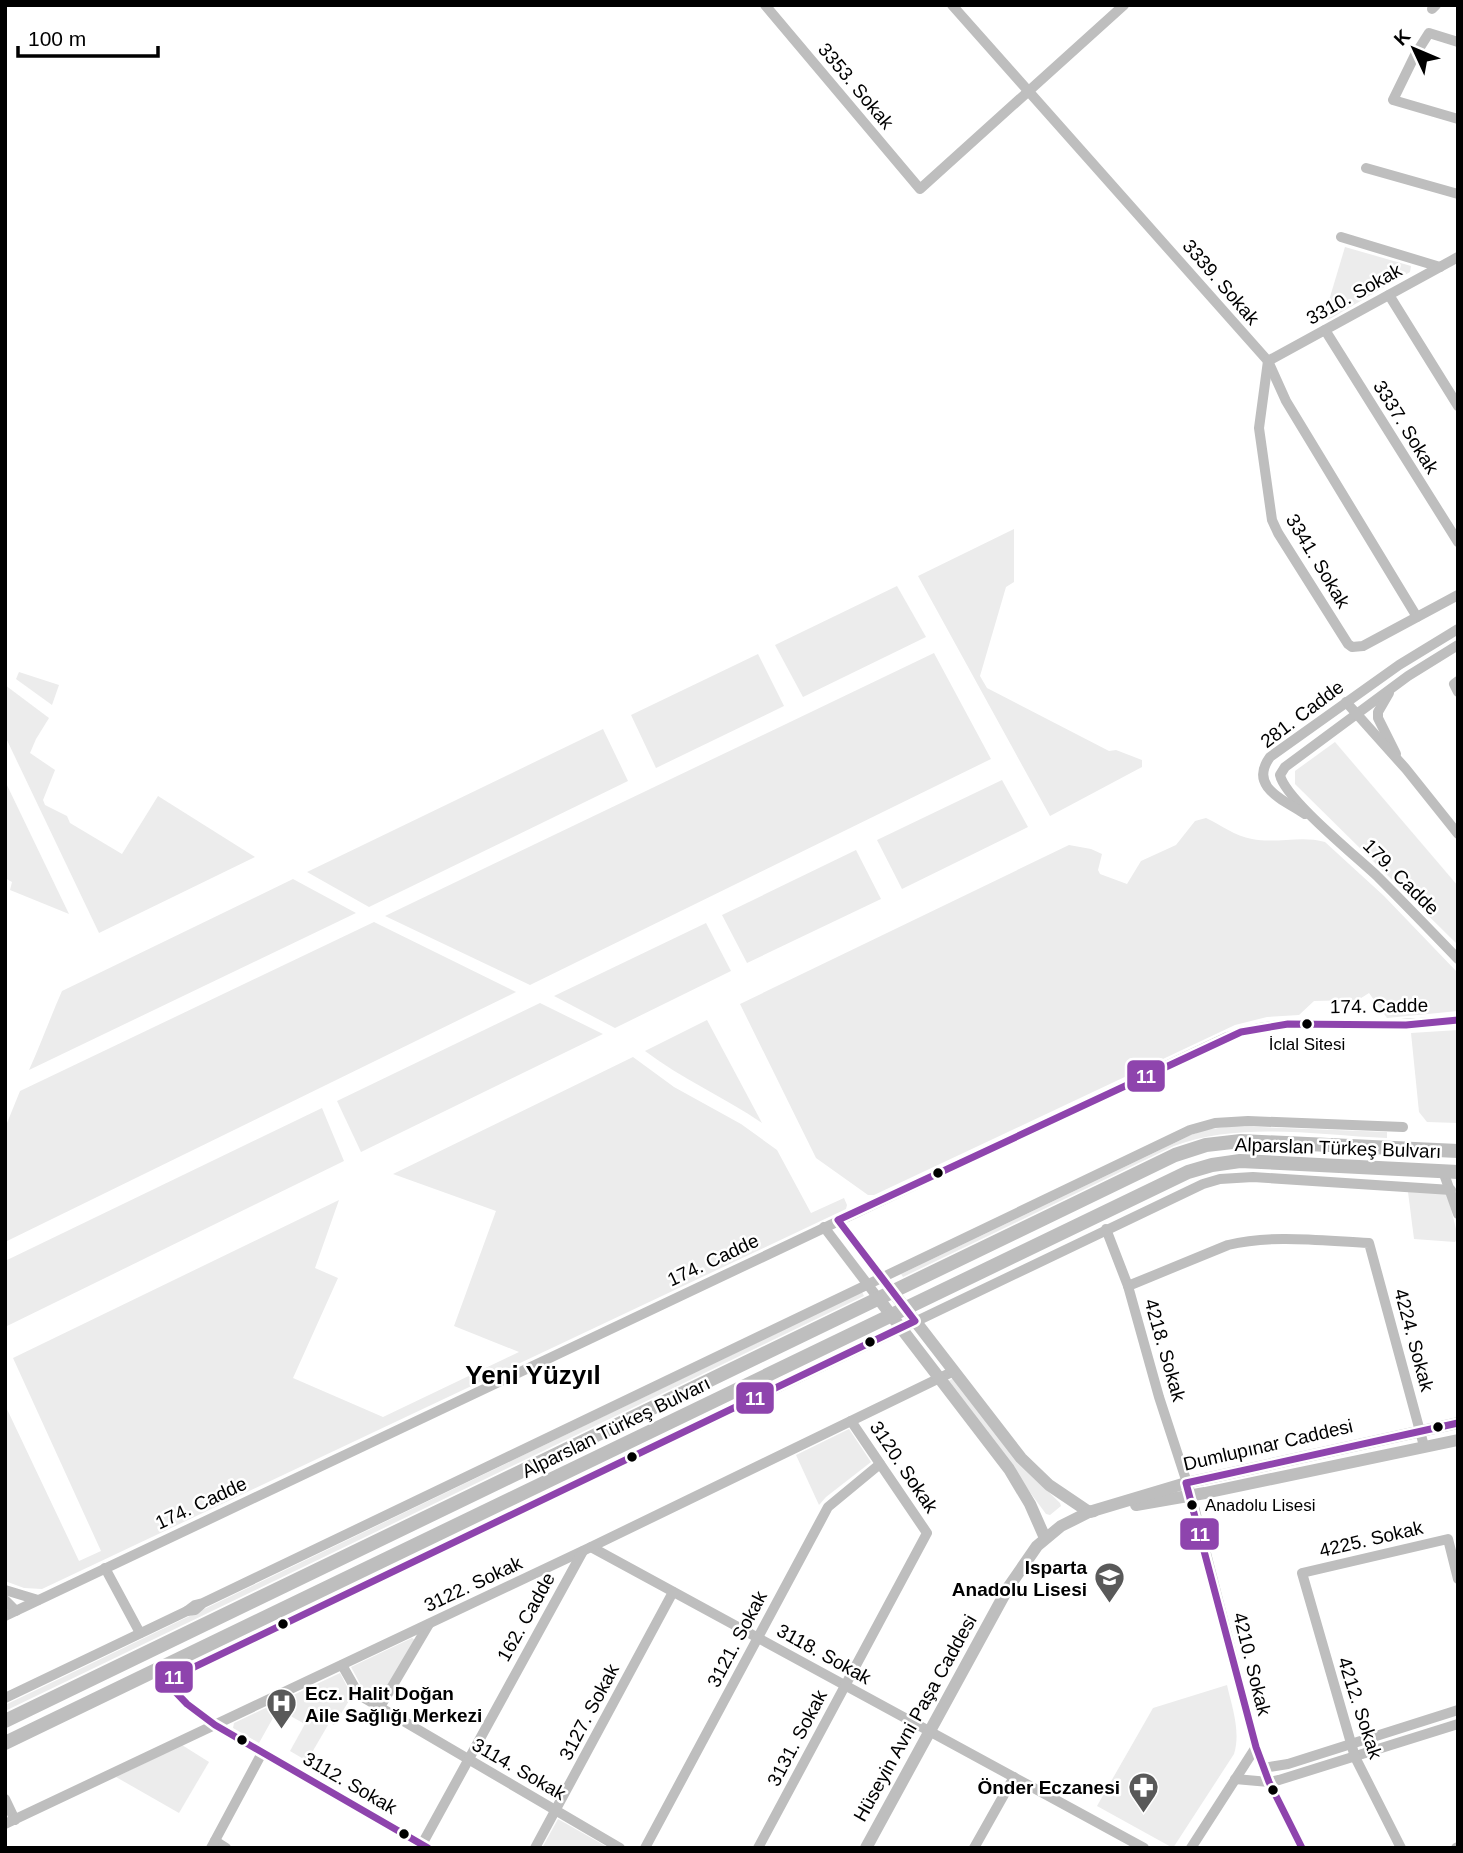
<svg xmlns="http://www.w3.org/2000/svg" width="1463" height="1853" viewBox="0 0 1463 1853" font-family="Helvetica,sans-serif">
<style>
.green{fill:#ececec}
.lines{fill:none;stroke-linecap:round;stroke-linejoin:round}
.minor{stroke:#bebebe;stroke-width:10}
.major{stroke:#bebebe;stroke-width:12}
.highway{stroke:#bebebe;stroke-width:14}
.bus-1-casing{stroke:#fff;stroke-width:12}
.bus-1{stroke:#8e44ad;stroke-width:7}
.bus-dot{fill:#000;stroke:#fff;stroke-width:2.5}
.labels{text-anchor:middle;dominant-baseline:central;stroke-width:5;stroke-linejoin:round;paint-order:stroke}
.bus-label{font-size:17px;fill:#000;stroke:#fff}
.street-label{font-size:19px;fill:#000;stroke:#fff}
.poi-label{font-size:19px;font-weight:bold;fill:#000;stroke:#fff;text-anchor:end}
.district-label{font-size:26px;font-weight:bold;fill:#000;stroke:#fff}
.line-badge{stroke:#fff;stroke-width:2.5}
.badge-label{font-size:19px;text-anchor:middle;font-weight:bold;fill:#fff}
</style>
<rect width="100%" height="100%" fill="#fff"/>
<g class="green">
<polygon points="1345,247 1411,266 1410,272 1328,320 1324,317"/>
<polygon points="1014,529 1014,582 1006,587 980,676 987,688 1109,751 1116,750 1142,760 1142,767 1050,816 918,576"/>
<polygon points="897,586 926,637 803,697 775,645"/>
<polygon points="934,653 991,759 530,985 385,916"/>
<polygon points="758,654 784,706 656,768 631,715"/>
<polygon points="19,672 59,685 52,705 16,679"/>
<polygon points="5,685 49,718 36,739 30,753 55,770 43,800 45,805 67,816 70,823 122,854 158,796 255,857 99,933 5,736"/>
<polygon points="603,729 628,781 369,907 307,872"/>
<polygon points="1335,742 1458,886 1458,945 1295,784 1295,771"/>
<polygon points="1002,780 1028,827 902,889 877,840"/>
<polygon points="5,781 69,914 10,890 12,882 5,878"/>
<path d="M1206 818C1221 825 1235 836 1252 839 1276 844 1301 835 1325 842L1384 896 1458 973V1011L1387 1018 1369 993 1358 1000 1314 1001 1299 1015 1267 1017 1235 1025 874 1195H868L816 1158 740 1004 1069 845 1091 849 1102 854 1098 870 1100 874 1127 884 1141 861 1176 845 1195 821Z"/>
<polygon points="856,850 881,899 747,963 722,915"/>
<path d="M293 879 356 913 29 1070C41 1044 50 1018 62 991Z"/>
<polygon points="374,922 516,992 5,1242 5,1128 20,1091"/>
<polygon points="706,923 731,971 615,1028 554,996"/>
<polygon points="540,1003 603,1034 361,1152 337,1101"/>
<path d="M707 1020 762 1123C724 1097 682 1079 645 1051Z"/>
<polygon points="1458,1030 1458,1123 1427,1122 1419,1112 1411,1033"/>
<polygon points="633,1057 674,1087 741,1124 777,1150 811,1213 844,1198 847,1205 846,1209 42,1589 24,1588 5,1581 5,1405 79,1561 101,1551 13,1358 339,1200 315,1268 338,1278 293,1378 383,1417 519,1352 454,1326 496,1211 393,1174"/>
<polygon points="322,1108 344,1161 5,1327 5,1261"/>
<path d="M1234 1126 1387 1132V1138C1318 1135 1240 1121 1174 1146L903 1277 901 1274 1189 1136 1204 1130Z"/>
<polygon points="1408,1192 1447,1193 1458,1237 1455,1242 1414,1239"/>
<polygon points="862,1292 864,1296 5,1711 5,1705"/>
<polygon points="954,1378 1019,1463 1060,1503 1061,1506 1050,1515 1046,1514 948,1381"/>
<polygon points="849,1429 871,1462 826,1497 819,1505 796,1455"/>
<polygon points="412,1638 415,1640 379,1700 363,1689 351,1667"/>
<polygon points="340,1673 352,1696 334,1725 310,1712 303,1723 278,1709 259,1743 233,1728 234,1723"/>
<path d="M1227 1685C1232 1707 1241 1732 1234 1754L1173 1848 1097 1806 1153 1708Z"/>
<polygon points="310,1715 328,1725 307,1761 290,1751"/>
<polygon points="182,1745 209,1762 179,1813 116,1777"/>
<polygon points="558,1819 609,1848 542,1848"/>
</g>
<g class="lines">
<g class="minor">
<polyline points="765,5 920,189 1124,5"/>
<polyline points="952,5 1268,361 1286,401 1417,617"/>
<polyline points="1432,9 1436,5"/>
<polyline points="1458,42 1429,33 1415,55 1393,100 1458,119"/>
<polyline points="1366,168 1458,194"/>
<polyline points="1341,237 1440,267"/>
<polyline points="1458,257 1268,361 1259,428 1272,520 1278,533 1348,644 1352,647 1363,646 1458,595"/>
<polyline points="1389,295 1458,406"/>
<polyline points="1325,330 1458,542"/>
<path d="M1458 645 1408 676 1285 767 1280 775C1285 799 1357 857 1378 877 1405 904 1431 931 1458 959"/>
<polyline points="1458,681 1454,684 1458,692"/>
<polyline points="1389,693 1378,712 1378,718 1396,754"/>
<polyline points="1346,702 1406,769 1458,834"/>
<path d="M1305 814C1284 800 1248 787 1270 757L1399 665 1458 629"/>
<polyline points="1443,1171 1458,1214"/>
<polyline points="838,1220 892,1291"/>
<polyline points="824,1227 878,1298"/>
<polyline points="1106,1229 1128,1286 1159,1397 1191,1495 1256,1747 1269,1782 1302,1848"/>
<path d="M1128 1286 1228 1245C1274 1234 1323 1241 1369 1243L1424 1446"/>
<polyline points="591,1547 1144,1848"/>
<polyline points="105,1568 140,1633"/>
<polyline points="5,1590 38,1600"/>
<polyline points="5,1600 16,1611"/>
<polyline points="203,1603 195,1610 187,1611 195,1605 203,1603 1190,1130 1215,1123 1248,1121 1403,1127"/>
<path d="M5 1616 1225 1038C1269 1020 1313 1024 1360 1025 1393 1025 1425 1023 1458 1020"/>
<polyline points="342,1665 359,1695 620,1848"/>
<polyline points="161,1677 187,1704 215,1725 428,1848"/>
<polyline points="165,1681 1203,1184 1220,1179 1253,1177 1451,1190"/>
<polyline points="5,1698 187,1611"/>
<polyline points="380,1707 429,1624"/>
<polyline points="1263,1768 1288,1764 1458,1710"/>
<polyline points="1235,1779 1269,1782 1279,1780 1458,1724"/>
<polyline points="5,1799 15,1820"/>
<polyline points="5,1824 591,1547 954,1371"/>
<polyline points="215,1841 226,1848"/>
<polyline points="211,1848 262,1753"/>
<polyline points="420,1848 583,1551"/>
<polyline points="535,1848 673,1592"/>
<polyline points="645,1848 828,1507 880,1464"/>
<polyline points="758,1848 927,1533 851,1421"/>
<polyline points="974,1848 1014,1777"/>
<polyline points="1191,1848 1256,1747"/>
<polyline points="1401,1848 1355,1757 1302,1573 1448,1539 1458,1579"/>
<polyline points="1456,1848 1458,1847"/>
</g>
<g class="major">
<polyline points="892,1291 1021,1458 1049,1485 1089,1512 1094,1511"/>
<polyline points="878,1298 1009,1469 1030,1504 1045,1538"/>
<polyline points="1136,1505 1205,1493 1458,1440"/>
<polyline points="866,1848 1008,1588 1037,1546 1061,1526 1089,1512 1186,1483 1458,1423"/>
</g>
<g class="highway">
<polyline points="5,1721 1175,1155 1206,1145 1241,1141 1458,1151"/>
<polyline points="5,1743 1188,1172 1212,1165 1240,1161 1458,1172"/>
</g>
<defs>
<g id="bus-1">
<polyline points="428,1848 215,1725 187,1704 165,1681 915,1321 838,1220 1241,1032 1288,1024 1406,1025 1458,1020"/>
<polyline points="1302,1848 1269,1782 1256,1747 1186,1483 1458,1423"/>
</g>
</defs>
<use href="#bus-1" class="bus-1-casing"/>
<use href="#bus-1" class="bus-1"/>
</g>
<defs>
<symbol id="school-pin" viewBox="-11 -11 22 30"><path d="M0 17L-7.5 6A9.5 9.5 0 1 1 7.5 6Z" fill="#595959" stroke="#fff"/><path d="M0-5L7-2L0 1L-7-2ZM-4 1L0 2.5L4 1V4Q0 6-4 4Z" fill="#fff"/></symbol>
<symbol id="hospital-pin" viewBox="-11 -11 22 30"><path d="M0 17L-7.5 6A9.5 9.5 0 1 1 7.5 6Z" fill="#595959" stroke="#fff"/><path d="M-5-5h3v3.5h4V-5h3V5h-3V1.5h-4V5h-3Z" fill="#fff"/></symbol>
<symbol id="pharmacy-pin" viewBox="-11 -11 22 30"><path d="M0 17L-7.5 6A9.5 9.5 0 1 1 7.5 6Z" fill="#595959" stroke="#fff"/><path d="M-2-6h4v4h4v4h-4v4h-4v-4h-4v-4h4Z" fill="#fff"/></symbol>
</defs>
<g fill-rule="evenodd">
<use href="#school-pin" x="1092" y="1560" width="35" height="47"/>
<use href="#hospital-pin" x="264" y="1686" width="35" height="47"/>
<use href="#pharmacy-pin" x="1126" y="1770" width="35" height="47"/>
</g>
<g class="bus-dot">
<circle cx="1307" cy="1024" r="6"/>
<circle cx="938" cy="1173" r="6"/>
<circle cx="870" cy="1342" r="6"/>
<circle cx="1438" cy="1427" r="6"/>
<circle cx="632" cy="1457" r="6"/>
<circle cx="1192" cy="1505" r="6"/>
<circle cx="283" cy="1624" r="6"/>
<circle cx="242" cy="1740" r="6"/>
<circle cx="1273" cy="1790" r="6"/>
<circle cx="404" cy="1834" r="6"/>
</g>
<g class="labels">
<g class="bus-label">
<text x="1307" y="1044">İclal Sitesi</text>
<text x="1205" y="1505" text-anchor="start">Anadolu Lisesi</text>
</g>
<g class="street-label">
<text transform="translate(856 86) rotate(50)">3353. Sokak</text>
<text transform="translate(1221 282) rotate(49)">3339. Sokak</text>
<text transform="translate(1354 294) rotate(-29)">3310. Sokak</text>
<text transform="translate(1406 427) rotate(58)">3337. Sokak</text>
<text transform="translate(1318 561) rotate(59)">3341. Sokak</text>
<text transform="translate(1302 714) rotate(-37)">281. Cadde</text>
<text transform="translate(1401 877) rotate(45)">179. Cadde</text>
<text transform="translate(1379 1006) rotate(-1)">174. Cadde</text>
<text transform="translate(1338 1148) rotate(2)">Alparslan Türkeş Bulvarı</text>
<text transform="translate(713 1260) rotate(-25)">174. Cadde</text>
<text transform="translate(1414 1340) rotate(75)">4224. Sokak</text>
<text transform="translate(1165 1350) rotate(74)">4218. Sokak</text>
<text transform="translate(616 1427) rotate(-26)">Alparslan Türkeş Bulvarı</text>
<text transform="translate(1268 1445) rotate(-13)">Dumlupınar Caddesi</text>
<text transform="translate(904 1467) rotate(56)">3120. Sokak</text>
<text transform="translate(201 1503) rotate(-25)">174. Cadde</text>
<text transform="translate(1371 1539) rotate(-13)">4225. Sokak</text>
<text transform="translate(473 1584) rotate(-25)">3122. Sokak</text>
<text transform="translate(526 1617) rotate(-61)">162. Cadde</text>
<text transform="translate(737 1639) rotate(-62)">3121. Sokak</text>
<text transform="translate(824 1654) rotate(29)">3118. Sokak</text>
<text transform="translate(1252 1664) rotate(76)">4210. Sokak</text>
<text transform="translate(1360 1708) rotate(72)">4212. Sokak</text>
<text transform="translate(589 1712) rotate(-62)">3127. Sokak</text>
<text transform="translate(915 1718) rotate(-61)">Hüseyin Avni Paşa Caddesi</text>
<text transform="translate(797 1738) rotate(-62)">3131. Sokak</text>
<text transform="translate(519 1769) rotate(30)">3114. Sokak</text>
<text transform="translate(350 1783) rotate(30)">3112. Sokak</text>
</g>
<g class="poi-label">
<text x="1087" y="1567">Isparta<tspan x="1087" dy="22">Anadolu Lisesi</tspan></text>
<text x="305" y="1693" text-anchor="start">Ecz. Halit Doğan<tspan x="305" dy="22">Aile Sağlığı Merkezi</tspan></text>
<text x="1120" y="1787">Önder Eczanesi</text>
</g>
<g class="district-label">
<text x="533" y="1375">Yeni Yüzyıl</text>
</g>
</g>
<g class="line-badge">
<rect x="1126" y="1059" width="40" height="34" rx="7" fill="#8e44ad"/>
<rect x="735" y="1381" width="40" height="34" rx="7" fill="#8e44ad"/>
<rect x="1179" y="1517" width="41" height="34" rx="7" fill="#8e44ad"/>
<rect x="154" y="1660" width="40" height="34" rx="7" fill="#8e44ad"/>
</g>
<g class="badge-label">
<text x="1146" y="1083">11</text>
<text x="755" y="1405">11</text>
<text x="1200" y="1541">11</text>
<text x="174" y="1684">11</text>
</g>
<rect width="1463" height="1853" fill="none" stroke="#000000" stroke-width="14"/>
<g transform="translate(1414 49) rotate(314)" stroke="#ffffff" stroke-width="5" paint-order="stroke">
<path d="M0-5L12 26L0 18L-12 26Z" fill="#000000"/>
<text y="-10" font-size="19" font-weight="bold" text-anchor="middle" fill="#000000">K</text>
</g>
<path d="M18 46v10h140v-10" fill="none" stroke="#000000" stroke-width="3.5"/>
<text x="28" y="46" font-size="21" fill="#000000" stroke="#ffffff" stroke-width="5" paint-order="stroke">100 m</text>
</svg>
